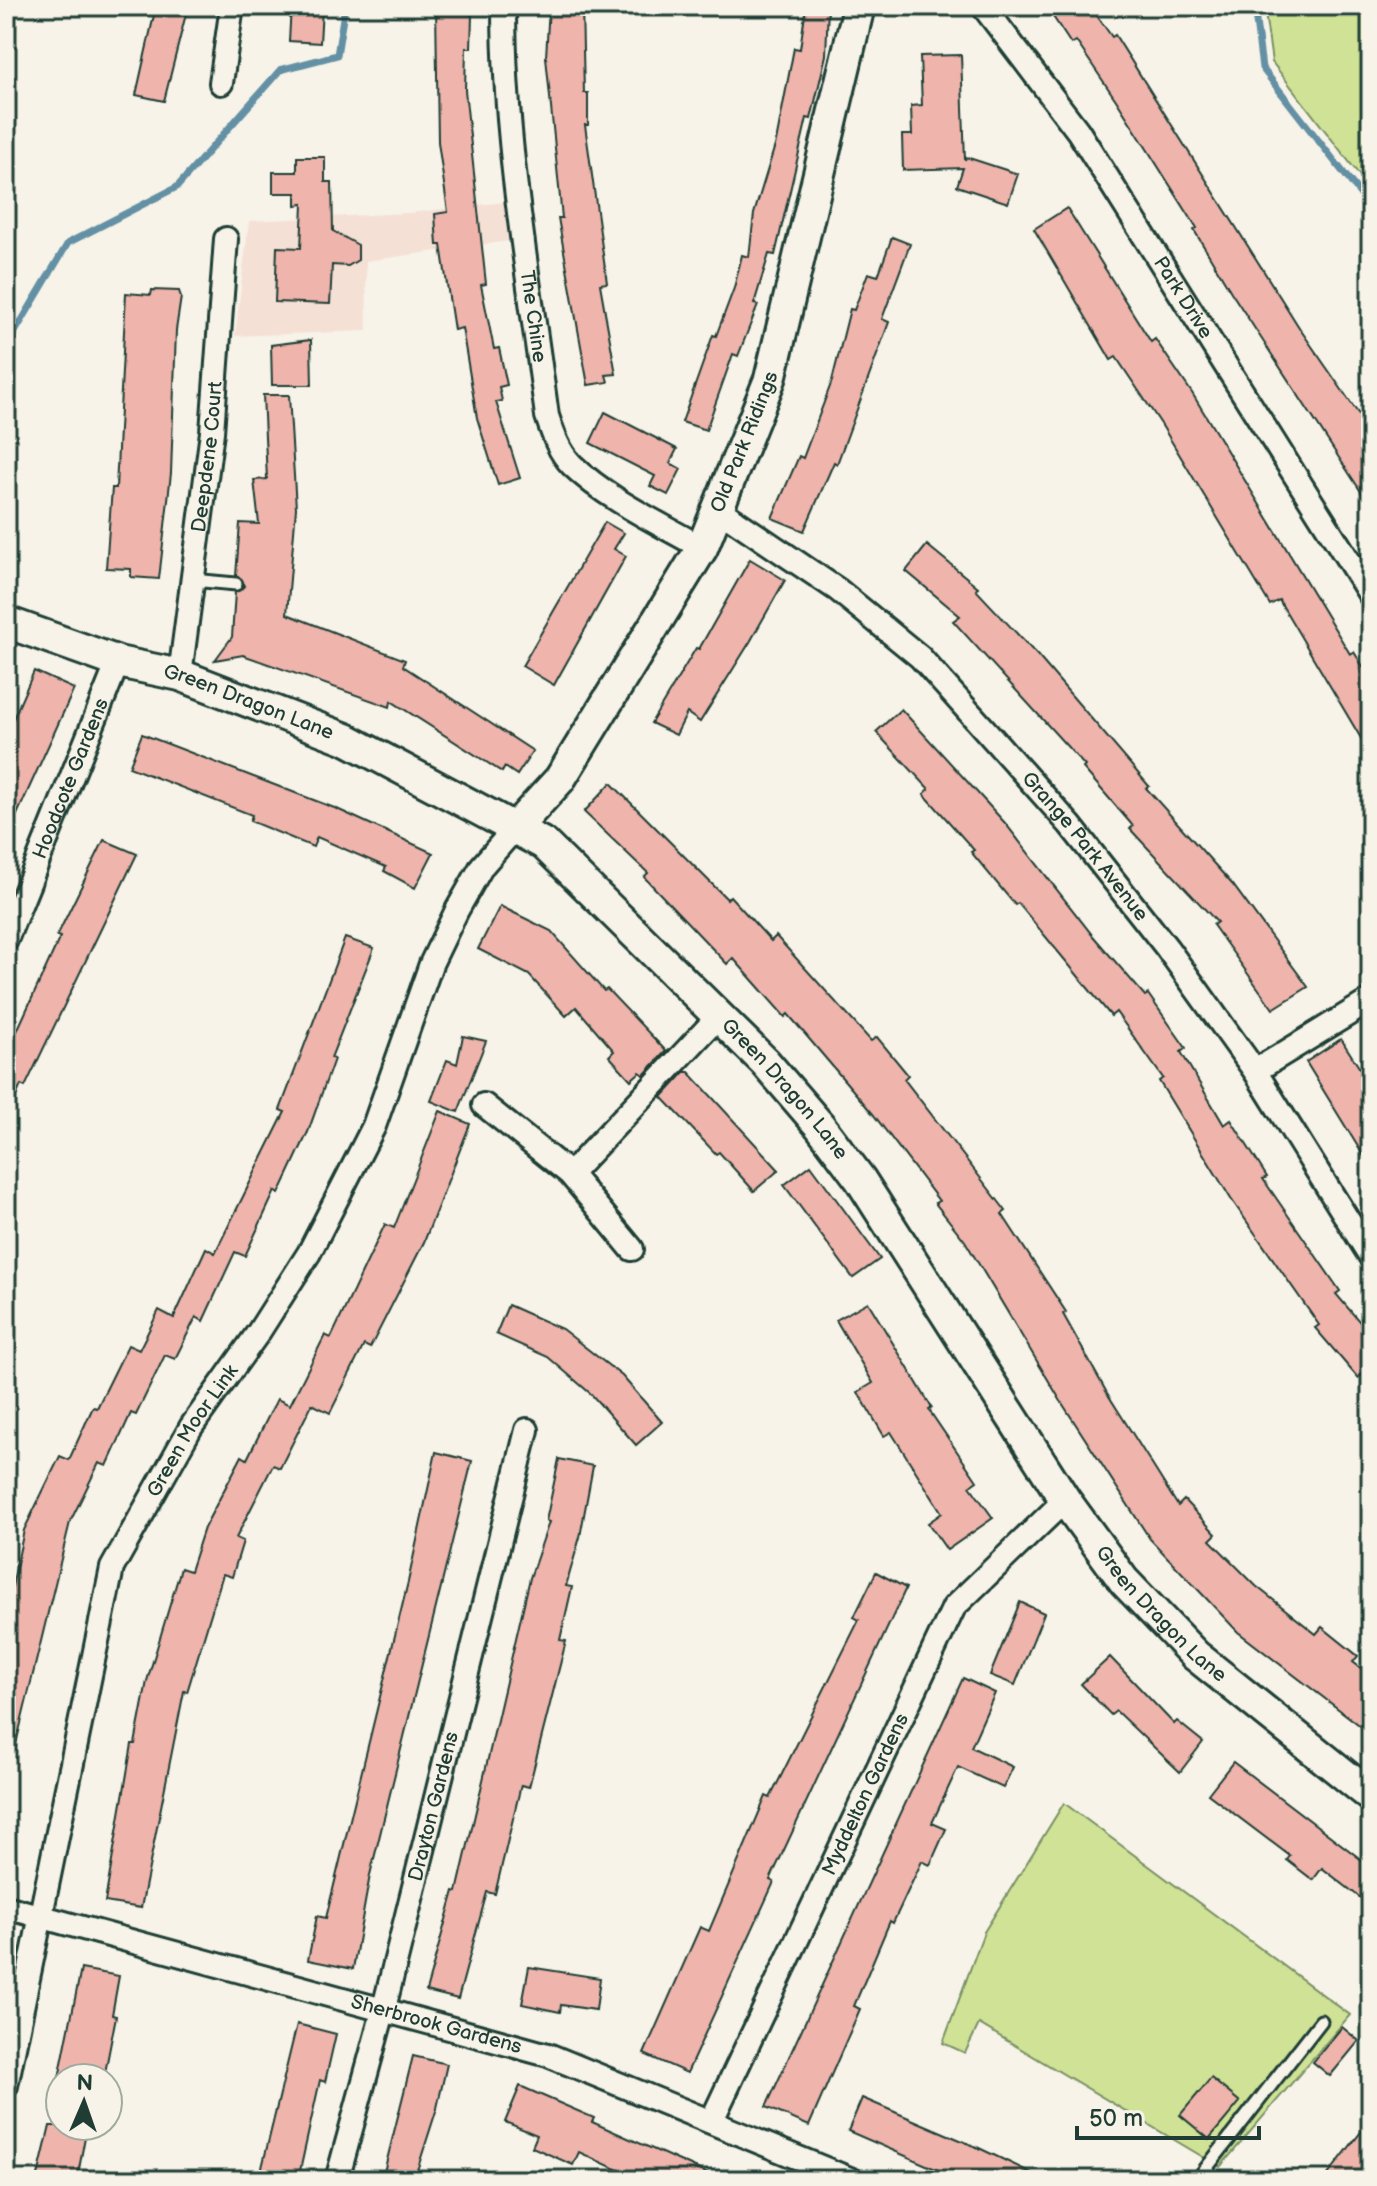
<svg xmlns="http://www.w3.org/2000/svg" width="1377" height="2186" viewBox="0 0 1377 2186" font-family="'Balsamiq Sans',sans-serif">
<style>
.built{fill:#f5e0d6}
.green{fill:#d0e296;stroke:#789065;stroke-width:2}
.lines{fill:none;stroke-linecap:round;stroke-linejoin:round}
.stream{stroke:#6390a4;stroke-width:7}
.building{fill:#efb4ab;stroke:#1f3d34;stroke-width:2}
.lane-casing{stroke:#1f3d34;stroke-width:17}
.street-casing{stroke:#1f3d34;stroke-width:28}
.secondary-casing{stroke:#1f3d34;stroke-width:36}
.lane{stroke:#f7f3e8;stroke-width:11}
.street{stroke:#f7f3e8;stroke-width:22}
.secondary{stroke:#f7f3e8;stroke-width:30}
.labels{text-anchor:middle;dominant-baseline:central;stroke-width:6;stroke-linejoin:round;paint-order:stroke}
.street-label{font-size:20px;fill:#1f3d34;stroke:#f7f3e8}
</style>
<rect width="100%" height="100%" fill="#f7f3e8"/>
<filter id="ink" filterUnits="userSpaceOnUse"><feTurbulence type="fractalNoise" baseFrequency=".0125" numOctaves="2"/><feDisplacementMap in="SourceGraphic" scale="16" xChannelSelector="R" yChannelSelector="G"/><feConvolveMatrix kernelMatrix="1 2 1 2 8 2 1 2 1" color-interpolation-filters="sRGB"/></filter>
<g filter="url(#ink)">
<polygon class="built" points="505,202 509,241 366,261 367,331 235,336 249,221 408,213"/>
<g class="green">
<polygon points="6,6 12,6 6,289"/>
<polygon points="1264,6 1371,6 1371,190 1272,62"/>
<polygon points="1064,1803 1350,2015 1220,2167 979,2024 965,2053 943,2043 984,1932"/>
</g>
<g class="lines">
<g class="stream">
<polyline points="1254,6 1262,68 1371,208"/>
<polyline points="6,347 68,243 177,187 280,70 337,55 345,6"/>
</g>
</g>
<g class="building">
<polygon points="156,6 188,6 164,101 136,95"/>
<polygon points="291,6 322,8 320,43 289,41"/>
<polygon points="436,6 468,6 467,14 472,15 471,48 466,48 465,90 486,284 481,285 494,349 499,348 507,385 499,387 502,401 496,402 520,478 498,485 477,418 462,328 454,330 441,245 437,245 435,214 448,212 438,142"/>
<polygon points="549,6 582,6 584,93 588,93 588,125 585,125 607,283 600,284 616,374 606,375 608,382 588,385 558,218 562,218 546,57"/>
<polygon points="806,6 828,6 826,55 811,119 807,118 775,255 769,254 754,304 758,305 738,356 733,354 706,430 682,422 713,335 716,336 734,288 742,255 749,257 754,214 776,142 794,48 800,49"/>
<polygon points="1046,6 1090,6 1112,37 1115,35 1302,332 1371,432 1371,507 1231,292 1194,230 1197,228 1116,100 1076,41 1071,44"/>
<polygon points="961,55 965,160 966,157 1018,174 1008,203 957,186 963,168 903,170 902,135 912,135 911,106 922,105 920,56"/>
<polygon points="297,157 325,157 325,182 332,182 333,231 358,245 358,260 348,266 332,265 330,304 275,302 277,247 301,248 303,204 296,205 296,193 273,193 273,172 297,172"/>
<polygon points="1067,208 1151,342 1155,339 1192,393 1350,654 1354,652 1371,679 1371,755 1279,600 1270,605 1161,424 1116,357 1111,360 1034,229"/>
<polygon points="892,237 910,244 882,319 889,322 837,464 834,462 804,531 772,518 799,456 803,458 832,381 850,309 854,310 868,273 878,276"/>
<polygon points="152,290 179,291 181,297 176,330 171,473 159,579 131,577 131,569 106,568 112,488 116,488 126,293 151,295"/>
<polygon points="311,340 312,385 272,385 271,345"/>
<polygon points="263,395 289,395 296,508 287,614 405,660 403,666 533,751 517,775 505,767 502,772 391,701 390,707 243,655 215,660 232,637 235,592 244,586 236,576 240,523 259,524 254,480 267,479"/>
<polygon points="605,412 677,449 670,463 681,469 668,495 650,486 655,476 590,443"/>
<polygon points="605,522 624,533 614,549 626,556 554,685 522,666"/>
<polygon points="927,545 978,587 976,590 1037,655 1149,786 1146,788 1233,885 1308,987 1273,1009 1213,925 1217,922 1130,829 1133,826 1083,768 1085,766 953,621 960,616 906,571"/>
<polygon points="750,559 785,580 750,642 700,722 687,713 676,735 651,723 696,648 699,649"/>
<polygon points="34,671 74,689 6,839 6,735"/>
<polygon points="901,709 1005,823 1093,936 1145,996 1148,994 1186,1048 1181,1052 1224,1125 1231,1120 1267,1177 1263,1179 1340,1291 1336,1294 1371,1335 1371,1367 1358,1378 1315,1328 1319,1325 1231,1199 1159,1081 1163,1078 1116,1012 1111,1016 1018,903 1015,905 971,852 974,850 924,794 929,789 876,732"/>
<polygon points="142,734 337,809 433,853 415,888 384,871 386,867 317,837 313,847 250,821 252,815 129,767"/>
<polygon points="611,783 727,899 730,896 771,941 776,936 871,1041 877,1037 908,1075 904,1079 1006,1211 1002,1214 1066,1312 1063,1314 1107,1393 1178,1506 1184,1500 1216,1534 1210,1540 1256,1586 1316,1634 1322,1627 1358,1656 1353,1662 1371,1676 1371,1734 1238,1632 1150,1539 1062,1403 965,1241 935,1203 939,1201 873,1114 788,1014 785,1017 733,958 727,964 644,877 648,873 584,812"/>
<polygon points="104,840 137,854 25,1087 21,1085 6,1119 6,1055 60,937 57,936"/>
<polygon points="500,906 551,931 604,991 607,989 666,1051 644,1075 640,1072 631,1080 609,1056 614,1051 576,1007 566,1016 529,975 478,949"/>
<polygon points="345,938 374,948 331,1058 334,1059 308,1132 279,1194 275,1191 245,1256 235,1252 203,1321 196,1317 175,1359 165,1355 136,1415 131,1413 107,1466 99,1463 70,1522 15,1748 6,1747 6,1615 24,1530 60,1456 69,1460 93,1407 97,1408 128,1345 139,1350 159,1310 174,1318 206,1248 215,1253 285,1112 280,1110"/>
<polygon points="463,1036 486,1041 458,1112 431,1101 447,1060 457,1064"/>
<polygon points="1341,1039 1371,1086 1371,1168 1306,1062"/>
<polygon points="685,1072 689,1072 779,1170 754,1191 719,1152 716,1154 662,1097"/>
<polygon points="440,1111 470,1124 424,1242 370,1348 364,1345 330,1413 312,1404 280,1468 273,1465 236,1538 243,1541 232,1577 223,1574 187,1692 184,1691 141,1908 105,1902 132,1744 135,1744 147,1681 181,1568 190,1571 204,1528 242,1456 247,1459 277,1399 290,1405 325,1335 331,1338 385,1224 394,1228"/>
<polygon points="811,1165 880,1259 853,1278 784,1185"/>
<polygon points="868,1302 932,1408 929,1410 977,1481 970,1486 993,1518 947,1550 928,1523 942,1513 891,1432 884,1436 858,1392 873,1383 836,1320"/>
<polygon points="508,1305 562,1329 622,1376 662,1422 636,1445 591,1394 548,1357 496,1334"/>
<polygon points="436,1452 472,1461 370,1875 353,1969 308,1960 317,1916 326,1918 408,1582"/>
<polygon points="559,1459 593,1466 580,1537 566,1586 572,1587 560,1640 566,1641 529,1787 521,1785 495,1894 487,1892 458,1999 426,1991 454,1891 457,1892 530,1578 549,1522 546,1521"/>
<polygon points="876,1572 906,1588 770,1880 774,1882 687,2073 644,2054 700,1927 709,1931 766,1796 770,1798 859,1620 854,1617"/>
<polygon points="1020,1602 1044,1613 1015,1685 990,1675"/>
<polygon points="1110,1657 1174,1724 1177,1721 1203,1742 1180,1772 1116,1711 1111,1715 1081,1684"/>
<polygon points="963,1678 995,1693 971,1747 1013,1767 1003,1788 958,1767 932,1823 946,1829 930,1865 922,1861 893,1923 890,1921 854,2006 860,2009 809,2126 766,2107"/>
<polygon points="1233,1762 1371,1867 1371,1906 1322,1868 1313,1880 1287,1860 1290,1856 1208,1794"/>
<polygon points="529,1967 600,1978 596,2010 561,2005 560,2012 522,2004"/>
<polygon points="81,1969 119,1976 112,2015 116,2016 104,2078 59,2078"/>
<polygon points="297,2024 336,2034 325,2082 320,2080 298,2180 259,2180"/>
<polygon points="1342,2027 1359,2041 1330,2076 1313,2062"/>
<polygon points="413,2056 447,2064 437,2108 414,2180 382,2180"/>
<polygon points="1211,2078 1240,2102 1209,2139 1180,2115"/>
<polygon points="520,2086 594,2118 592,2122 722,2180 640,2180 579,2152 573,2165 532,2147 537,2135 505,2122"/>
<polygon points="862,2098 979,2148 1046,2180 961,2180 848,2131"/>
<polygon points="1371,2119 1371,2180 1324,2180"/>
<polygon points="50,2126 87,2126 77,2180 37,2180"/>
</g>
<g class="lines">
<defs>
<g id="lane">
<polyline points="192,580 236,584"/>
<polyline points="1197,2180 1321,2021"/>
</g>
<g id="street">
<path id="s1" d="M504 6C504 143 529 280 547 416 553 434 559 452 572 465 608 500 659 523 702 548"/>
<path id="s2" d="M983 6 1078 131 1371 596"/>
<polyline points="221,83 232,6"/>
<path id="s3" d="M718 509 838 590 920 657 1070 825 1167 948 1255 1071 1371 1257"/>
<path id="s4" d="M180 675 212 432 226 239"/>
<path id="s5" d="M6 940 118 662"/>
<polyline points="1255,1071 1371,1000"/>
<polyline points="484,1105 570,1174 632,1249"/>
<polyline points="570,1174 717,1018"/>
<path id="s6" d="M6 1907 548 2055 852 2180"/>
<path id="s7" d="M6 2086 112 1568 191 1427 258 1333 309 1253 374 1126 431 964 457 910 482 866 515 828"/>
<path id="s8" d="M712 2120 954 1607 1065 1500"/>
<path id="s9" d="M337 2180 384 2008 527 1430"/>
</g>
<g id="secondary">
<path id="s10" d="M6 622 118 662 180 675 346 739 544 844 765 1062 820 1126 860 1179 1065 1500 1124 1581 1195 1655 1371 1796"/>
<path id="s11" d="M515 828 560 779 702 548 770 379 859 6"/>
</g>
</defs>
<use href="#lane" class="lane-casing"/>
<use href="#street" class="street-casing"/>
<use href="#secondary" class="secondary-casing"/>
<use href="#lane" class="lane"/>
<use href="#street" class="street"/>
<use href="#secondary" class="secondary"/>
</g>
</g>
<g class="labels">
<g class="street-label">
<text stroke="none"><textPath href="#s2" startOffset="354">Park Drive</textPath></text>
<text stroke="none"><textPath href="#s1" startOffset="312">The Chine</textPath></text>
<text stroke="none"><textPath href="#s11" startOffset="452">Old Park Ridings</textPath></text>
<text stroke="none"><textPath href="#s4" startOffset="220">Deepdene Court</textPath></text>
<text stroke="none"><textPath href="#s10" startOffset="256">Green Dragon Lane</textPath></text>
<text stroke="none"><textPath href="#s5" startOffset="174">Hoodcote Gardens</textPath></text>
<text stroke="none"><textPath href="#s3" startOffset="502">Grange Park Avenue</textPath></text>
<text stroke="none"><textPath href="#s10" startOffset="928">Green Dragon Lane</textPath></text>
<text stroke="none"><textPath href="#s7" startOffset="688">Green Moor Link</textPath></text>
<text stroke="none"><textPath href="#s10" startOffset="1576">Green Dragon Lane</textPath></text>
<text stroke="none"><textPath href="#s8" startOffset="360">Myddelton Gardens</textPath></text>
<text stroke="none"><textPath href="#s9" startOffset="386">Drayton Gardens</textPath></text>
<text stroke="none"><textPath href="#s6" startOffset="446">Sherbrook Gardens</textPath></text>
</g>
</g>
<rect width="1377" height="2186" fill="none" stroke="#f7f3e8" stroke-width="32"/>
<rect x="16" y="16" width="1345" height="2154" fill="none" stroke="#1f3d34" stroke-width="3" filter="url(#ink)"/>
<g transform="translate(84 2102) rotate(2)"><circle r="38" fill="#f7f3e8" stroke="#a1aaa0" stroke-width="2"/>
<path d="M0-6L14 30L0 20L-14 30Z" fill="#1f3d34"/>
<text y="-12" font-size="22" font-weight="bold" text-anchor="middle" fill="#1f3d34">N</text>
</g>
<path d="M1077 2126v12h182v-12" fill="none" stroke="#1f3d34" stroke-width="4"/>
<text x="1089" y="2126" font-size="24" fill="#1f3d34" stroke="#f7f3e8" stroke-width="6" paint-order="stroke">50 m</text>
</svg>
